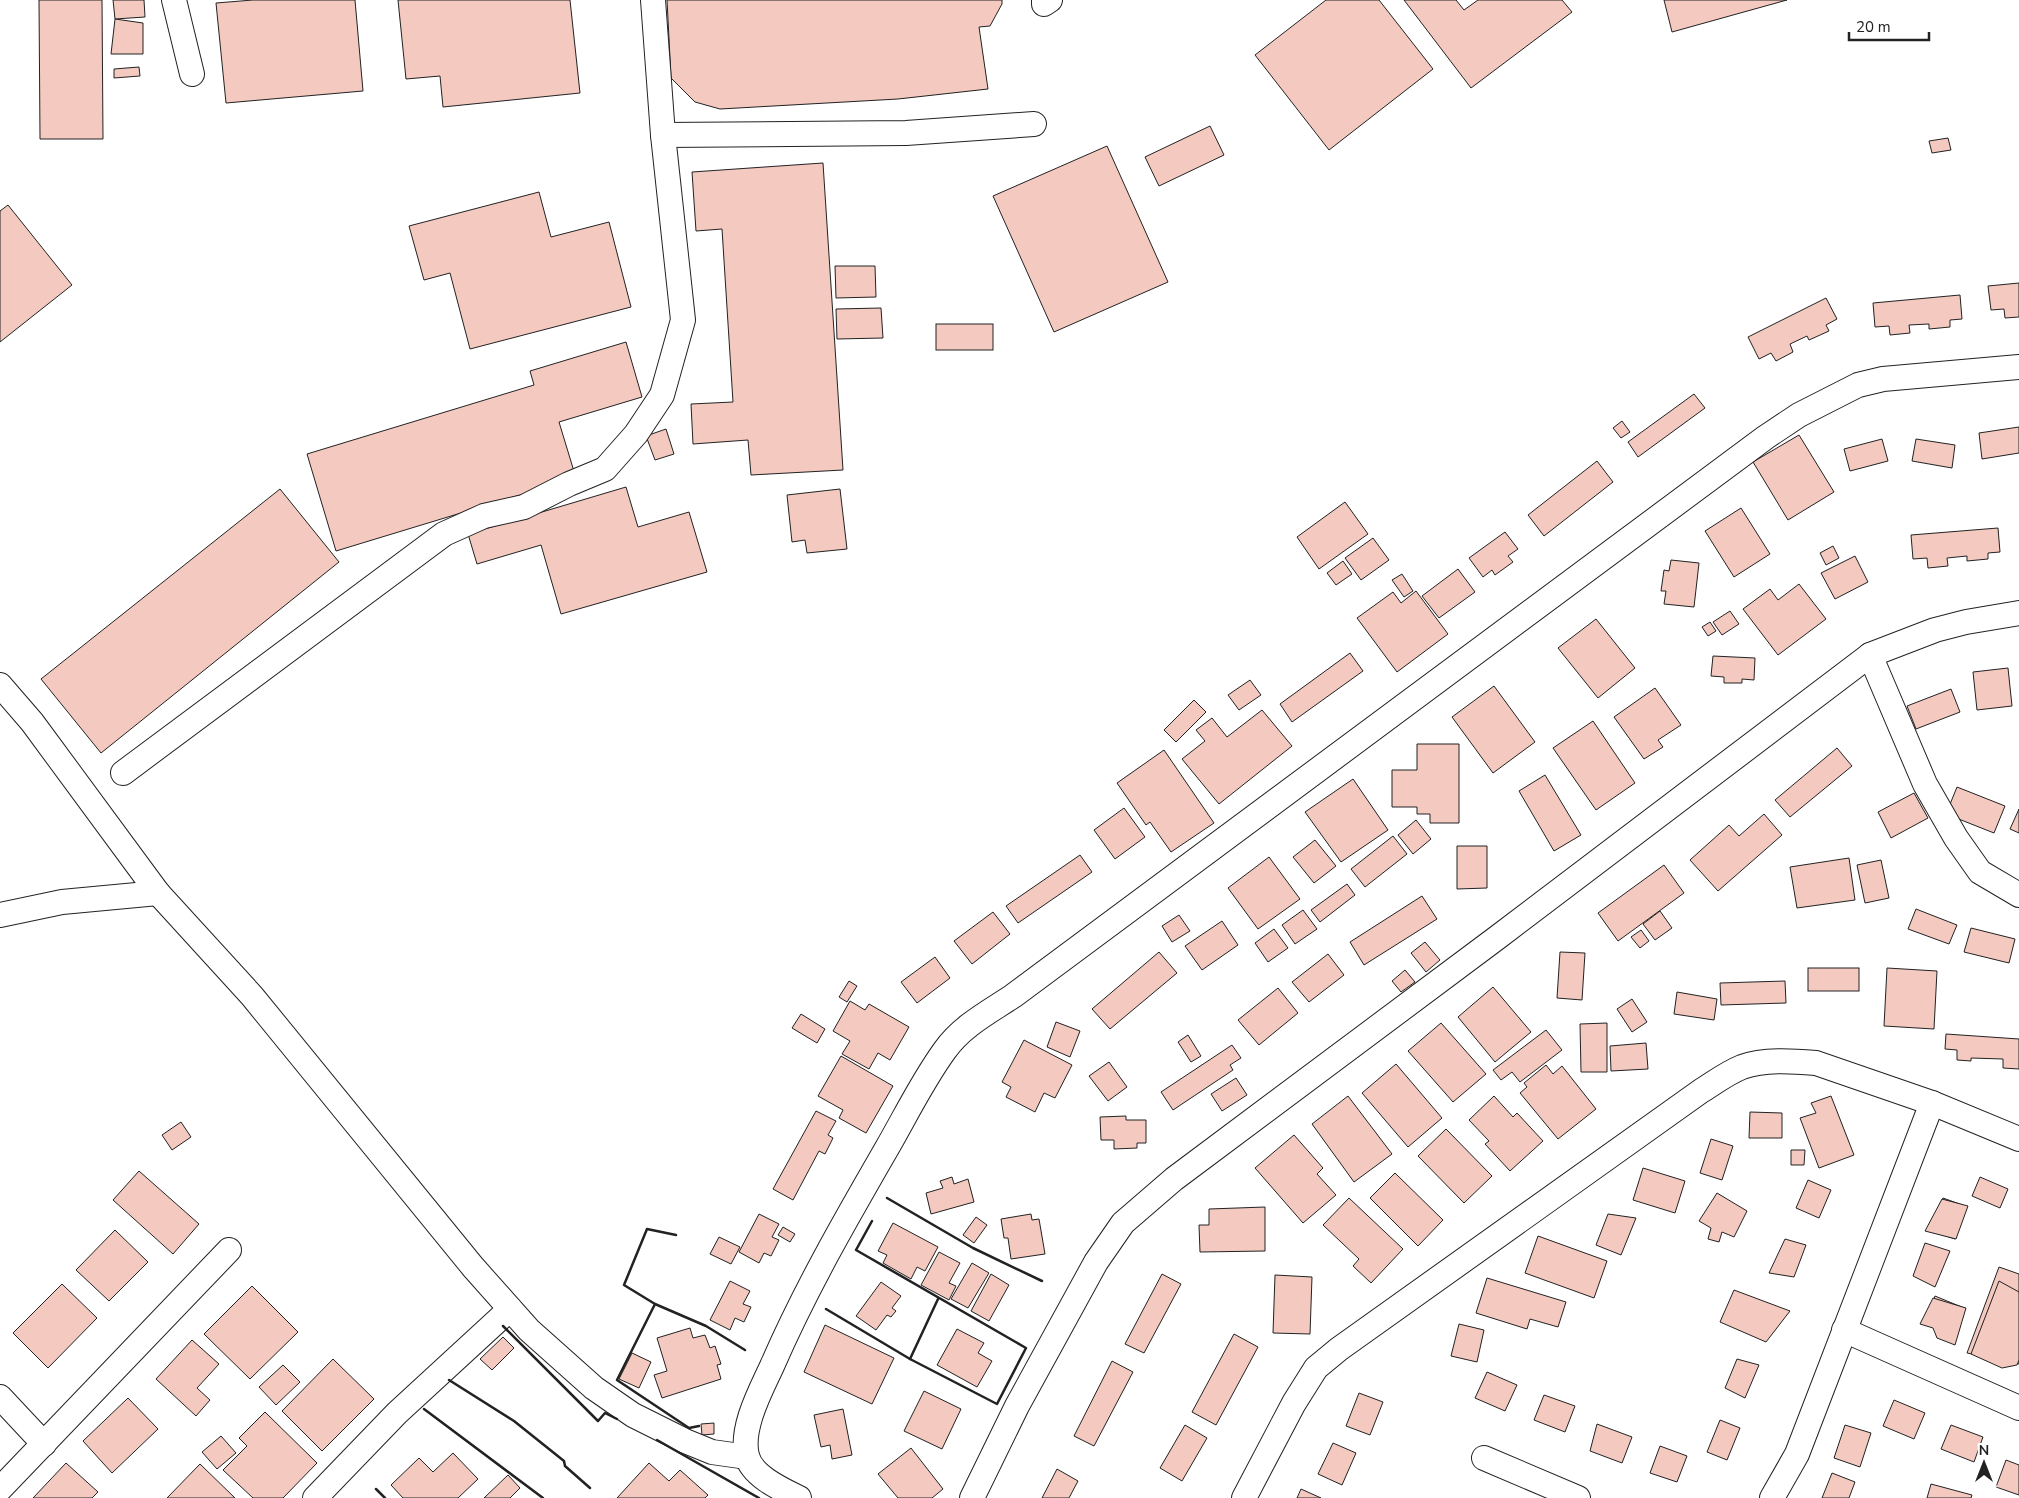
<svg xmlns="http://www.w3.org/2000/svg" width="2019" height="1498" viewBox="0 0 2019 1498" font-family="'Nunito Sans',sans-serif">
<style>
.building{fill:#f3c9c0;stroke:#222}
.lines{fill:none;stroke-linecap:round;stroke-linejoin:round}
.street-casing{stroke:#222;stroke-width:26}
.street{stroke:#fff;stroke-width:24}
.wall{stroke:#222;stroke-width:2.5}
</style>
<rect width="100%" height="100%" fill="#fff"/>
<g class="building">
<polygon points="39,0 102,0 103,139 40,139"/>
<polygon points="113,0 144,0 145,17 115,19"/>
<polygon points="253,0 355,0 363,91 226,103 216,3"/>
<polygon points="398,0 570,0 580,93 443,107 440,76 406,79"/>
<polygon points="667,0 1002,0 1002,4 990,26 979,27 988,89 898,99 720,109 695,102 671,78"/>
<polygon points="1326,0 1379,0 1433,69 1329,150 1255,55"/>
<polygon points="1404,0 1456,0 1464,10 1478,0 1562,0 1572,12 1471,88"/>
<polygon points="1664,0 1787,0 1672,32"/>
<polygon points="115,19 143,23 143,54 111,54"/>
<polygon points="139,67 140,76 114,78 114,69"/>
<polygon points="1210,126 1224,155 1159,186 1145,157"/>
<polygon points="1948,138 1951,150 1932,153 1929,141"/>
<polygon points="1107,146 1168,282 1054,332 993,196"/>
<polygon points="823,163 843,470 751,475 748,440 693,444 691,404 733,402 722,229 696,231 692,172"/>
<polygon points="539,192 551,237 609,222 631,307 470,349 450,273 424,280 409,226"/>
<polygon points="8,205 72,285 0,342 0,211"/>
<polygon points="835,266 875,266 876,297 836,298"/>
<polygon points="2019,283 2019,317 2005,318 2004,309 1991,310 1988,286"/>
<polygon points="1960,295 1962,319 1950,320 1950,327 1929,329 1929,324 1909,325 1910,333 1890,335 1889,326 1875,327 1873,303"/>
<polygon points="1826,298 1837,319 1826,325 1829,331 1809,340 1807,336 1790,344 1793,352 1776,361 1771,353 1759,359 1748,337"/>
<polygon points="881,308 883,338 837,339 836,309"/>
<rect x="936" y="324" width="57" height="26"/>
<polygon points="626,342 642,397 559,422 576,478 336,551 307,454 534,385 530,371"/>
<polygon points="1694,394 1705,408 1638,457 1628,442"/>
<polygon points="1622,421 1630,432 1621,438 1613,428"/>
<polygon points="2019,427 2019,453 1982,459 1979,433"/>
<polygon points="666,429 674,454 655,460 646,436"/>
<polygon points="1799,435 1834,492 1788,520 1753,462"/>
<polygon points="1882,439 1888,461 1850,471 1844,449"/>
<polygon points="1916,439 1955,445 1952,468 1912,461"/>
<polygon points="1597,461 1613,482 1544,536 1528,515"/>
<polygon points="626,487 638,527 689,512 707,572 561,614 541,545 477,564 468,534"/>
<polygon points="280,489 339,562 101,753 41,679"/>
<polygon points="840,489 847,549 807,553 805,540 792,542 787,495"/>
<polygon points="1345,502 1368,534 1319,569 1297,537"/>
<polygon points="1741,508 1770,554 1734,577 1705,531"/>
<polygon points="1998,528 2000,552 1988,553 1988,559 1967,561 1967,556 1947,558 1948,566 1928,568 1927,558 1913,559 1911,535"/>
<polygon points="1505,532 1518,549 1508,556 1513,562 1495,575 1492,570 1483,577 1469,558"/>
<polygon points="1373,538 1389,560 1361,580 1345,558"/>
<polygon points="1833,546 1839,558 1826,565 1820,553"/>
<polygon points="1855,556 1868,582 1835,599 1821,573"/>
<polygon points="1671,560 1699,563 1694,607 1664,604 1666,591 1661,591 1664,570 1669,571"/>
<polygon points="1343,561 1352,574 1336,585 1327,573"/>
<polygon points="1458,569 1475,592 1439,618 1422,596"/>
<polygon points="1402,574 1413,591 1404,597 1392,580"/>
<polygon points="1799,584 1826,619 1778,655 1743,609 1770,589 1778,600"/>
<polygon points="1416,591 1448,634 1397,672 1357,618 1393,592 1401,603"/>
<polygon points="1730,611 1739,624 1722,635 1713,622"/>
<polygon points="1596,619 1635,668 1598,698 1558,648"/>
<polygon points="1710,622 1716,631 1708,636 1702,627"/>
<polygon points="1350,653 1363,671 1292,722 1280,704"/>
<polygon points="1713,656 1755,658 1754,680 1742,679 1742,683 1724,683 1724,677 1711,676"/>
<polygon points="2008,668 2012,706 1977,710 1973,672"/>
<polygon points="1250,680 1261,695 1239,710 1228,695"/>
<polygon points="1494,686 1535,742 1493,773 1452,717"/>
<polygon points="1655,688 1681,725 1658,740 1663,747 1644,759 1614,717"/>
<polygon points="1951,689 1960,712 1916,729 1907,706"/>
<polygon points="1194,700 1206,712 1176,742 1164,730"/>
<polygon points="1262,710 1292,746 1219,804 1182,759 1205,741 1196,730 1212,718 1227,737"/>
<polygon points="1593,721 1635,783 1596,810 1553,748"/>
<polygon points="1417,744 1459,744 1459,823 1430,823 1430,814 1417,814 1417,807 1392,807 1392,770 1417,770"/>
<polygon points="1837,748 1852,766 1790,817 1775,800"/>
<polygon points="1164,750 1214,823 1171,852 1150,822 1146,825 1117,783"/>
<polygon points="1545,775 1581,835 1554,851 1519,791"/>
<polygon points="1353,779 1388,830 1341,862 1305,812"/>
<polygon points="1957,787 2005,806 1994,833 1946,814"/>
<polygon points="1914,793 1928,818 1891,838 1878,812"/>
<polygon points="1124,808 1145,837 1115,859 1094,830"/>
<polygon points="2019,809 2019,833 2010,829"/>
<polygon points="1764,814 1782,835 1718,891 1690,860 1729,825 1739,836"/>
<polygon points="1416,820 1431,839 1413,854 1398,835"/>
<polygon points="1393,836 1407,854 1365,887 1351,869"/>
<polygon points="1315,840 1336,866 1314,883 1293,857"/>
<polygon points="1457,846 1487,846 1487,888 1457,889"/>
<polygon points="1080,855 1092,872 1018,923 1006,906"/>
<polygon points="1269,857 1300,899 1258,929 1228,888"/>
<polygon points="1849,858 1855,900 1797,908 1790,867"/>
<polygon points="1881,860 1889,898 1865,903 1857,865"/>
<polygon points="1664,865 1684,893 1618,941 1598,913"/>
<polygon points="1347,884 1355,895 1320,922 1311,910"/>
<polygon points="1422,896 1437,919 1364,965 1350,942"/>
<polygon points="1916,909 1957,925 1949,944 1908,929"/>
<polygon points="1303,910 1317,929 1295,944 1282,925"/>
<polygon points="1660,911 1672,928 1655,940 1643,924"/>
<polygon points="993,912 1010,934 972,964 954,941"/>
<polygon points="1179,915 1190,931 1172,942 1162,926"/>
<polygon points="1222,921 1238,945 1202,970 1185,946"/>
<polygon points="1971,928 2015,939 2009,963 1964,952"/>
<polygon points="1274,929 1288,948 1268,962 1255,943"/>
<polygon points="1641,930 1649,941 1640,948 1631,937"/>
<polygon points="1425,942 1440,960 1426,972 1411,953"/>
<polygon points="1159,952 1177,973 1110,1029 1092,1009"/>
<polygon points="1560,952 1585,953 1582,1000 1557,998"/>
<polygon points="1328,954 1344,975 1309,1002 1292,982"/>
<polygon points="935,957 950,978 917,1003 901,982"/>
<rect x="1808" y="968" width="51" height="23"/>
<polygon points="1887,968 1937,971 1934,1029 1884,1026"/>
<polygon points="1405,970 1415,982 1401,992 1392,981"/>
<polygon points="849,981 857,986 847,1002 839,997"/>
<polygon points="1785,981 1786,1003 1721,1005 1720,983"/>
<polygon points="1493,987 1531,1032 1495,1062 1458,1017"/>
<polygon points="1278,988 1298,1013 1259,1045 1238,1020"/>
<polygon points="1677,992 1717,999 1714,1020 1674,1014"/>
<polygon points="1632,999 1647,1022 1632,1032 1617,1009"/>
<polygon points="850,1001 865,1010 869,1004 909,1027 890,1060 878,1053 869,1069 842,1054 850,1041 833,1031"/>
<polygon points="801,1014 825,1029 817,1043 792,1028"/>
<polygon points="1056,1022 1080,1031 1070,1057 1047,1047"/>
<polygon points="1441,1023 1486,1074 1453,1102 1408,1051"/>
<polygon points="1607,1023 1607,1072 1581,1072 1580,1024"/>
<polygon points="1546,1030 1562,1050 1520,1082 1512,1072 1501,1080 1493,1070"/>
<polygon points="1946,1034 2019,1039 2019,1069 2003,1068 2003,1059 1971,1058 1971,1061 1957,1060 1957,1050 1945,1049"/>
<polygon points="1188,1035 1201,1056 1191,1062 1178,1042"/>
<polygon points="1024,1040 1072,1065 1055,1098 1044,1093 1035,1112 1006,1097 1011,1087 1002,1082"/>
<polygon points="1646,1043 1648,1069 1611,1071 1610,1046"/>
<polygon points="1232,1045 1241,1058 1230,1065 1233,1070 1173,1110 1161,1092"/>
<polygon points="841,1056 893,1086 866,1133 839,1118 843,1110 818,1096"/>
<polygon points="1109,1062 1127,1087 1108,1101 1089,1076"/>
<polygon points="1396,1064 1442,1118 1408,1147 1362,1093"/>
<polygon points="1546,1065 1553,1074 1562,1066 1596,1109 1558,1139 1520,1093 1527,1087 1524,1083"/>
<polygon points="1236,1078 1247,1095 1222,1111 1211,1094"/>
<polygon points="1348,1096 1392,1154 1354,1182 1312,1124"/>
<polygon points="1494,1096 1513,1117 1517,1113 1543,1141 1510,1171 1485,1144 1489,1141 1469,1120"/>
<polygon points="1831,1096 1854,1155 1819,1168 1800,1118 1816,1113 1811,1103"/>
<polygon points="816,1111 836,1121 828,1135 833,1138 825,1154 819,1151 793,1200 773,1189"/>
<polygon points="1750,1112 1782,1113 1782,1138 1749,1138"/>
<polygon points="1126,1116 1126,1120 1146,1120 1146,1143 1137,1143 1137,1148 1114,1149 1114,1140 1101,1140 1100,1117"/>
<polygon points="181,1122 191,1137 172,1150 162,1135"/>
<polygon points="1446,1129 1492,1176 1464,1203 1418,1156"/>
<polygon points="1294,1135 1323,1168 1317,1174 1336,1195 1303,1223 1255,1168"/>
<polygon points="1711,1139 1733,1146 1722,1180 1700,1173"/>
<polygon points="1791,1150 1805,1150 1804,1165 1791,1165"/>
<polygon points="1643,1168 1685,1181 1675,1213 1633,1200"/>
<polygon points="139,1171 199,1224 173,1254 113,1200"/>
<polygon points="1395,1173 1443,1220 1418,1246 1370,1198"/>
<polygon points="952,1177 954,1184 968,1179 974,1202 931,1214 926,1193 943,1188 940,1181"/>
<polygon points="1980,1177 2008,1189 2000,1208 1972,1196"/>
<polygon points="1808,1180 1831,1190 1819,1218 1796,1208"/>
<polygon points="1717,1193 1747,1211 1734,1237 1722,1232 1719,1242 1708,1239 1711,1228 1699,1221"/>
<polygon points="1349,1198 1403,1249 1371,1283 1353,1266 1359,1259 1323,1225"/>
<polygon points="1943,1198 1965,1206 1955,1239 1931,1231"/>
<polygon points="1942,1199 1968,1206 1956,1239 1925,1231"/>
<polygon points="1265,1207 1265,1251 1200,1252 1199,1225 1209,1225 1209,1209"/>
<polygon points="759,1214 779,1224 772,1237 779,1240 771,1256 764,1253 759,1263 739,1252"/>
<polygon points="1031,1214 1032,1220 1039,1219 1045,1254 1011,1259 1008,1238 1004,1238 1001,1219"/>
<polygon points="1608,1214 1636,1218 1621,1255 1596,1245"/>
<polygon points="976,1217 987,1225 974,1243 963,1235"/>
<polygon points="893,1223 938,1247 925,1271 917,1267 911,1279 883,1263 887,1255 878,1251"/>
<polygon points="783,1227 795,1234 790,1242 778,1235"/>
<polygon points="115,1230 148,1262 109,1301 76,1270"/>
<polygon points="1538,1236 1607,1261 1594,1298 1525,1273"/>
<polygon points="719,1237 740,1247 731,1264 710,1254"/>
<polygon points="1785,1239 1806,1245 1794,1277 1769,1273"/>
<polygon points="1925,1243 1950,1251 1935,1287 1913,1276"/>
<polygon points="939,1252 960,1263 949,1283 956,1286 949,1300 921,1285"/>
<polygon points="972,1263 989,1273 968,1308 951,1299"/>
<polygon points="1999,1267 2019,1274 2019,1364 1967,1353"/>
<polygon points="991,1274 1009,1285 989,1321 971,1311"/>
<polygon points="1162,1274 1181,1284 1144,1353 1125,1344"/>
<polygon points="1275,1275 1312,1277 1310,1334 1273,1333"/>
<polygon points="1487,1278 1566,1302 1558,1327 1530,1319 1527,1329 1476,1313"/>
<polygon points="730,1281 750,1291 743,1304 751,1307 744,1322 735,1318 730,1330 710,1320"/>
<polygon points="1999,1281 2019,1292 2019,1360 2017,1365 2002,1368 1971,1354"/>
<polygon points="881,1282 901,1296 892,1308 896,1311 891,1317 887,1315 876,1330 856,1316"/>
<polygon points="62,1284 97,1318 48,1368 13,1333"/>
<polygon points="252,1286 298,1332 250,1379 204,1334"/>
<polygon points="1734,1290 1790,1311 1766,1342 1720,1322"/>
<polygon points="1935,1296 1964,1308 1955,1339 1924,1322"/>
<polygon points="1933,1298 1966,1308 1955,1345 1937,1338 1933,1328 1920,1324"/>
<polygon points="1459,1324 1484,1330 1477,1362 1451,1356"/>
<polygon points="825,1325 894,1358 872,1404 804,1372"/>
<polygon points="690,1328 693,1338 705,1335 710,1348 715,1346 721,1364 717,1365 721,1379 662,1398 654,1375 667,1371 657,1338"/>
<polygon points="957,1329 984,1343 978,1353 992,1361 977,1387 937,1365"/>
<polygon points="1234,1334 1258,1347 1216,1425 1192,1412"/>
<polygon points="503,1337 514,1348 492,1370 480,1359"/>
<polygon points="192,1340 219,1364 197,1388 210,1400 196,1416 156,1379"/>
<polygon points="632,1353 651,1362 639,1388 619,1379"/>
<polygon points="333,1359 374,1399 322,1451 282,1411"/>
<polygon points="1737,1359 1759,1365 1745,1398 1725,1388"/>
<polygon points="1112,1361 1133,1372 1094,1446 1074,1436"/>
<polygon points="283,1365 300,1382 276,1405 259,1387"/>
<polygon points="1487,1372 1517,1385 1505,1411 1475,1398"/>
<polygon points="924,1391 961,1409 942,1449 904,1431"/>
<polygon points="1359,1393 1383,1402 1370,1435 1346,1426"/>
<polygon points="1544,1395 1575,1406 1565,1432 1534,1420"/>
<polygon points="128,1398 158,1429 112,1473 83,1441"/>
<polygon points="1894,1400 1925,1413 1914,1439 1883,1426"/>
<polygon points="843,1409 852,1455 832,1459 830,1445 821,1447 814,1415"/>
<polygon points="265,1412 317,1463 283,1498 253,1498 223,1470 247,1446 239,1438"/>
<polygon points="1720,1420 1740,1428 1727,1460 1707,1452"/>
<polygon points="714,1423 714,1434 702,1435 701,1424"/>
<polygon points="1597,1424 1632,1437 1622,1463 1590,1451"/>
<polygon points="1185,1425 1207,1438 1182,1481 1160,1468"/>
<polygon points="1845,1425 1871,1433 1860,1467 1834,1458"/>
<polygon points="1951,1425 1983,1437 1974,1462 1941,1449"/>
<polygon points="221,1436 236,1453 217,1469 202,1452"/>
<polygon points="1333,1443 1356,1453 1342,1485 1318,1474"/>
<polygon points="1660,1446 1687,1456 1677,1482 1650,1473"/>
<polygon points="911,1448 943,1489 932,1498 898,1498 878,1474"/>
<polygon points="453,1453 478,1479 458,1498 403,1498 391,1485 419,1458 433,1472"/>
<polygon points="2006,1460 2019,1465 2019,1495 1996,1487"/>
<polygon points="66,1463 98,1492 92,1498 33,1498"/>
<polygon points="649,1463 669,1481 680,1470 708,1495 705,1498 617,1498"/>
<polygon points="200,1464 235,1498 167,1498"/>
<polygon points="1057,1469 1078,1481 1069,1498 1042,1498"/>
<polygon points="1832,1473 1855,1482 1849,1498 1822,1498"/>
<polygon points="508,1475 520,1488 510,1498 484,1498"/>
<polygon points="1931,1484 1972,1495 1971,1498 1927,1498"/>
<polygon points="1301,1489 1321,1498 1297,1498"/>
</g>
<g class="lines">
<defs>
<g id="street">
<polyline points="174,0 192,74"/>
<polyline points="1044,0 1044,4 1050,0"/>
<polyline points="663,135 906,133 1034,124"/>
<polyline points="1870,655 1925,784 1956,838 1980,872 2019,895"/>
<polyline points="0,685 32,722 158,893 252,996 473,1267 529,1330 594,1388 633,1415 685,1441 712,1452 747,1457"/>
<polyline points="123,773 444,534 484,516 524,507 569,484 605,469 636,434 662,395 683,320 663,135 653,0"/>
<polyline points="0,915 62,902 158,893"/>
<polyline points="1844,1330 2019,1408"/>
<polyline points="0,1397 44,1444"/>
<polyline points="1484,1458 1578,1498"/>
<polyline points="0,1489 229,1250"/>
<polyline points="315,1498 397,1413 510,1309"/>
<path d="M799 1498C781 1489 752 1476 747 1456 740 1428 761 1390 772 1366 805 1290 846 1219 887 1148 906 1115 923 1080 945 1050 962 1026 989 1012 1013 996L1766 437 1799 415 1858 385 1883 379 2019 367"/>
<polyline points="972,1498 1017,1406 1096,1262 1123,1223 1174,1179 1498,937 1870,655 1935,630 1966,622 2019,613"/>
<path d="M1244 1498 1294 1403 1316 1368 1339 1349 1701 1091C1714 1083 1727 1073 1742 1067 1764 1059 1792 1061 1816 1063L1932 1103 2019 1139"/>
<polyline points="1772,1498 1797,1454 1932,1103"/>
</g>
</defs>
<use href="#street" class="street-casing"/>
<use href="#street" class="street"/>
<g class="wall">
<polyline points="887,1198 973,1248 1042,1281"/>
<polyline points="676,1235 647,1229 624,1285 655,1304 706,1326 745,1350"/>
<polyline points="655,1304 617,1380 689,1428 699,1426"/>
<polyline points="826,1309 910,1359 997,1404 1026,1348 856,1250 872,1221"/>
<polyline points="503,1326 598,1421 605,1413 617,1419"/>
<polyline points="910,1359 938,1299"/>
<polyline points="449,1380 514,1421 564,1461 565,1466 590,1488"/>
<polyline points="424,1409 543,1498"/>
<polyline points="657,1440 759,1498"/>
<polyline points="376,1489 385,1498"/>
</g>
</g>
<g transform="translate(1984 1463)" stroke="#ffffff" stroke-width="4" paint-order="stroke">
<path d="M0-4L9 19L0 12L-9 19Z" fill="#222222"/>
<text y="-8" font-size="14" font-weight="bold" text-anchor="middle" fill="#222222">N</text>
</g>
<path d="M1849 32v8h80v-8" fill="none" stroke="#222222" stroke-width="2.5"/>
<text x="1856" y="32" font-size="15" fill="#222222" stroke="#ffffff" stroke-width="4" paint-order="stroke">20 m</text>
</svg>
